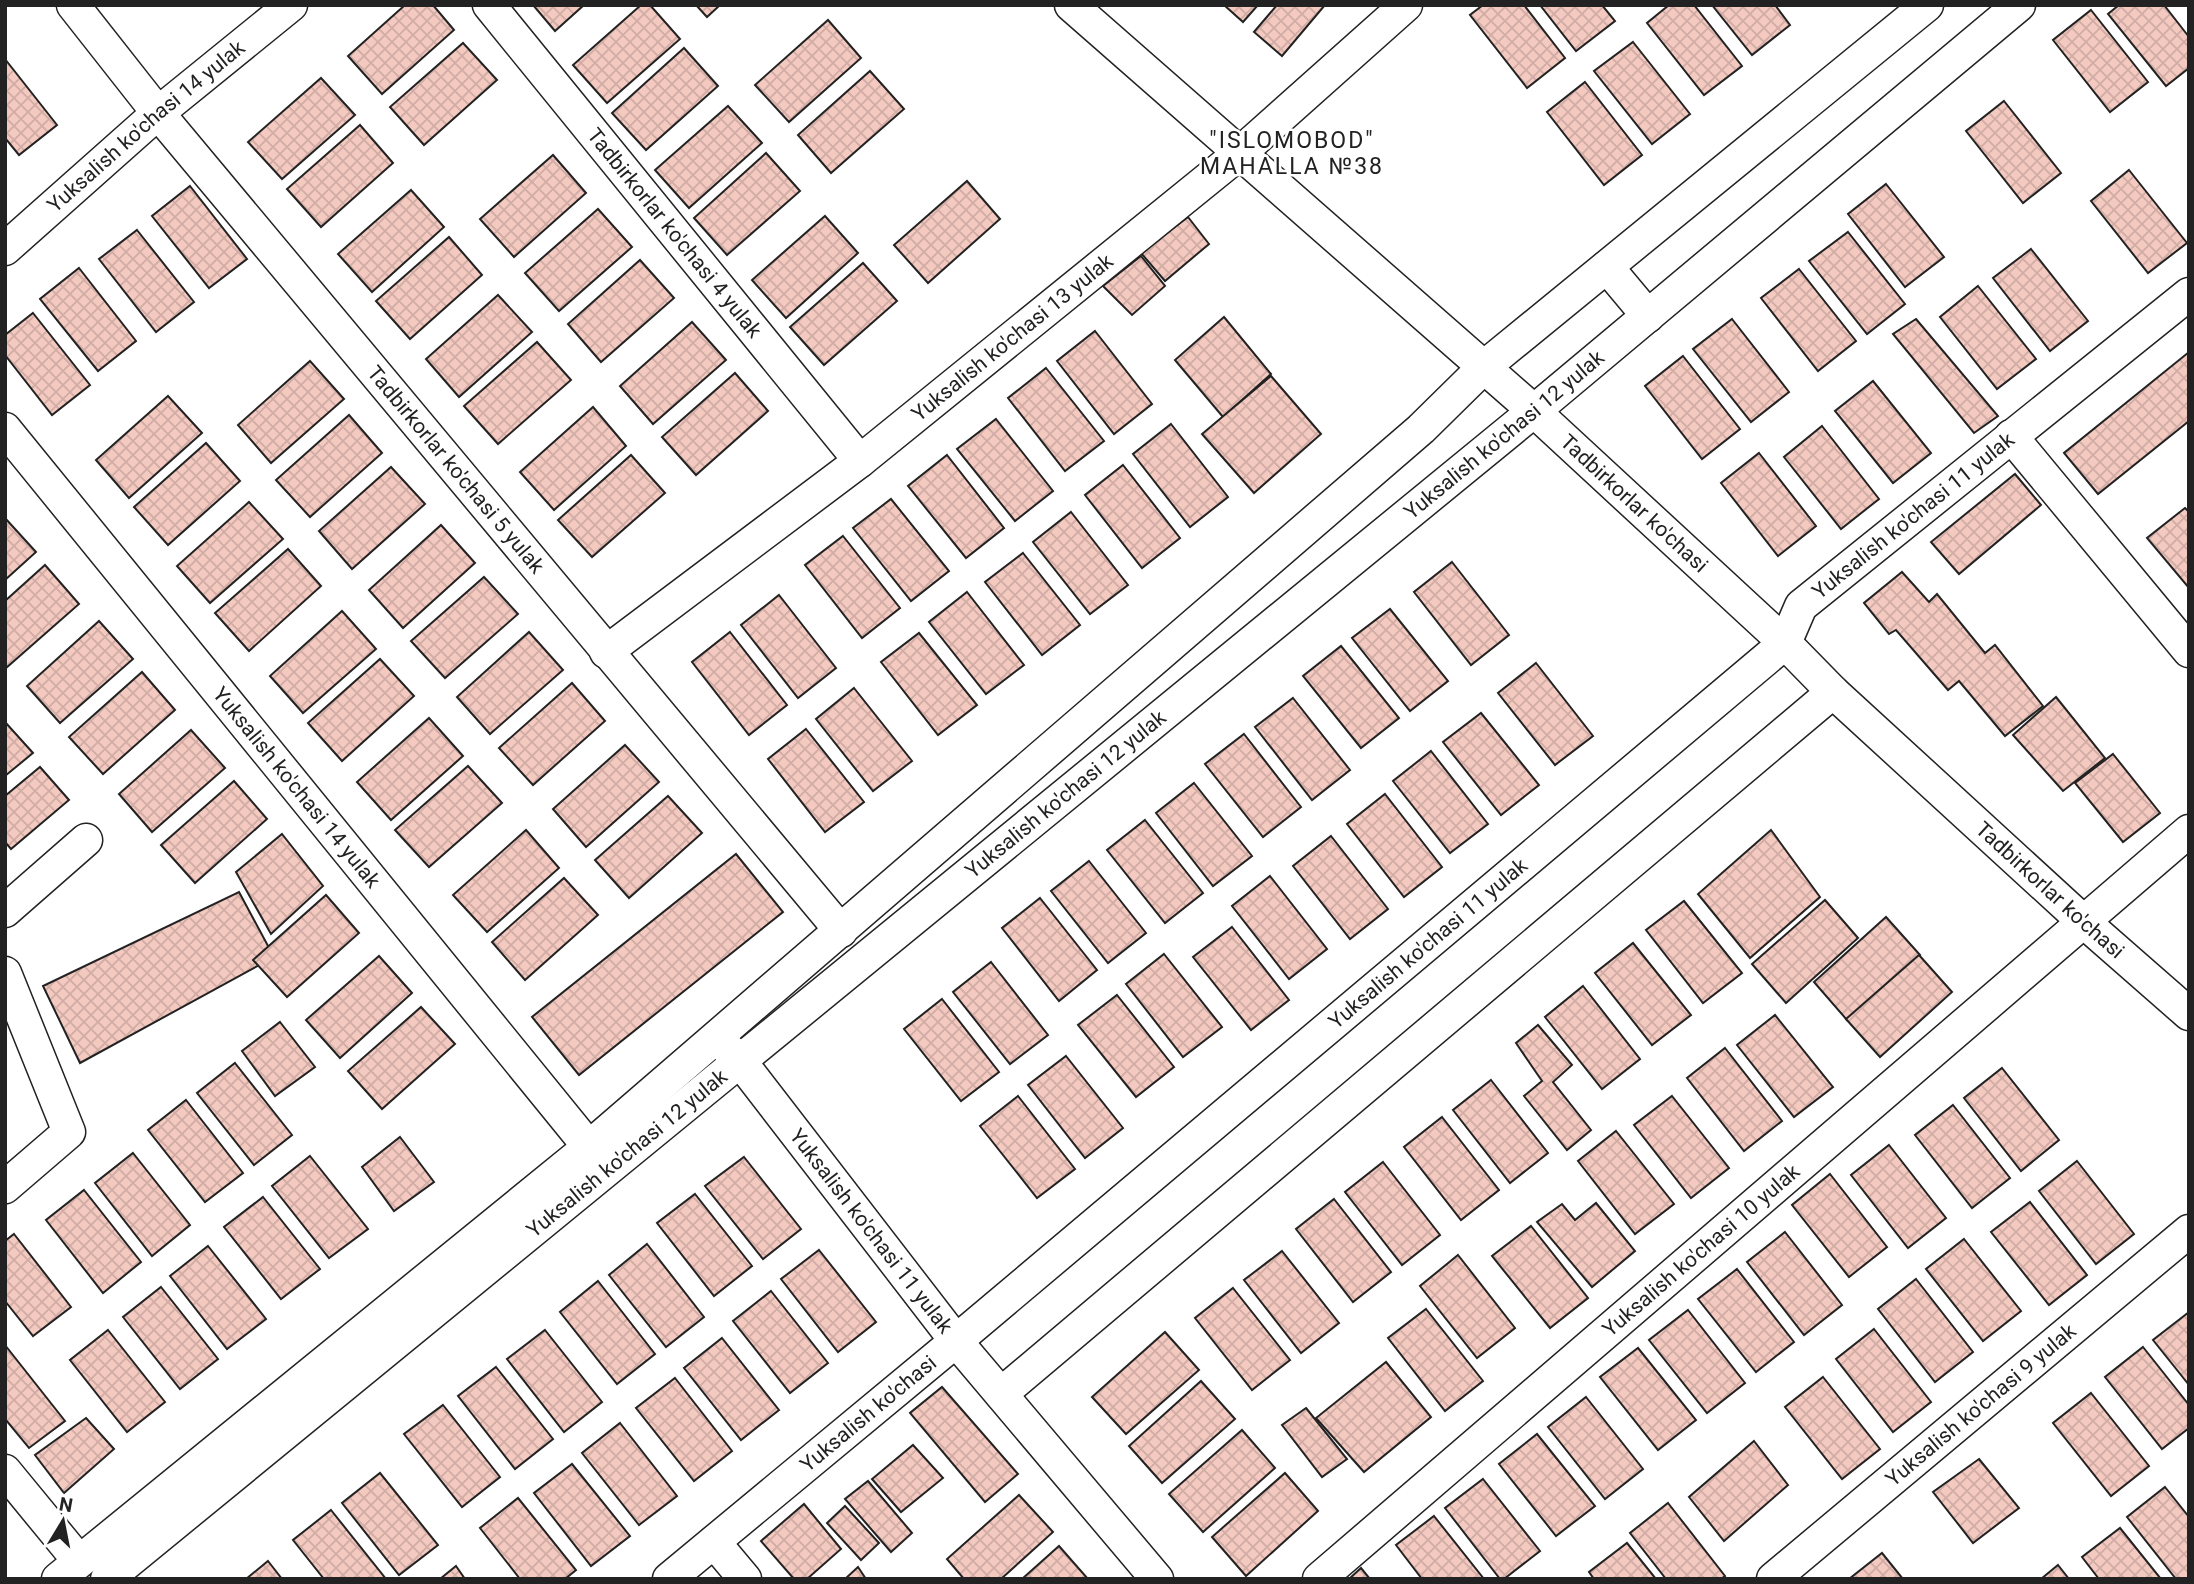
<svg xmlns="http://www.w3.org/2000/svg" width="2194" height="1584" viewBox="0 0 2194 1584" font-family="Roboto,sans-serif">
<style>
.building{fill:url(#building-cross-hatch);stroke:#222;stroke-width:2}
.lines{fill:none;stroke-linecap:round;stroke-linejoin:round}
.minor-casing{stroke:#222;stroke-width:35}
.minor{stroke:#fff;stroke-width:32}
.labels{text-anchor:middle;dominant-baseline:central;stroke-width:5;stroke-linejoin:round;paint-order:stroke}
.street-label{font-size:21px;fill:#222;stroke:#fff}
.neighbourhood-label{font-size:23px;letter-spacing:2px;fill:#222;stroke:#fff}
</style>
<defs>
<pattern id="building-cross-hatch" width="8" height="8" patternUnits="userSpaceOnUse" patternTransform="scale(1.75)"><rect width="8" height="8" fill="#f3c9c0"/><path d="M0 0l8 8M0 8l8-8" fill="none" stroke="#d0aca5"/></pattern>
</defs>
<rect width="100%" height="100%" fill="#fff"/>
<g class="building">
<polygon points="405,5 433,5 454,30 382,94 348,56"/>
<polygon points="533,5 584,5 555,31"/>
<polygon points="641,5 650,5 680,39 607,103 573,65"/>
<polygon points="696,5 720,5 707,17"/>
<polygon points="1224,5 1258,5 1243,22"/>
<polygon points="1277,5 1325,5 1282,56 1254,32"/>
<polygon points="1483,5 1524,5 1565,58 1527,88 1470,15"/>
<polygon points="1540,5 1602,5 1615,21 1576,51"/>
<polygon points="1669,5 1694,5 1742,66 1704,95 1647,23"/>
<polygon points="1712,5 1775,5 1790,25 1752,55"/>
<polygon points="2119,5 2164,5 2189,37 2189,68 2166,86 2108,14"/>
<polygon points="2091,10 2148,82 2110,112 2053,40"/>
<polygon points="828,20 861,58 789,122 755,85"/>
<polygon points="1633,42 1690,114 1652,144 1594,71"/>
<polygon points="463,43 497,80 424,145 390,107"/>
<polygon points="684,48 718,86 646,150 612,113"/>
<polygon points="5,59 57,125 19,155 5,138"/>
<polygon points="870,71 904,109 831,173 798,135"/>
<polygon points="321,78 355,115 282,179 248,142"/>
<polygon points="1585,82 1642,155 1604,185 1547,112"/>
<polygon points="2004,101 2061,173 2023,203 1966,131"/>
<polygon points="728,106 762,143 689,208 655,170"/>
<polygon points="360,125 393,163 321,227 287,189"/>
<polygon points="766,153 800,191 727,255 694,218"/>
<polygon points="553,155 586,193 514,257 480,219"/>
<polygon points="2129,170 2187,243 2148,273 2091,201"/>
<polygon points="967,181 1000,219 928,283 894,245"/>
<polygon points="1886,184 1944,257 1905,287 1848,214"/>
<polygon points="190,186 247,259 209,288 152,216"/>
<polygon points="411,190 444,227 372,292 338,254"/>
<polygon points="598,209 632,247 559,311 525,273"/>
<polygon points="825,216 858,253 786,318 752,280"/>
<polygon points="1188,217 1209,244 1165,281 1141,253"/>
<polygon points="137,230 194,302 156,332 99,259"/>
<polygon points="1848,232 1905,304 1867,334 1809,261"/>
<polygon points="449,237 482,275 410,339 376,301"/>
<polygon points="2031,249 2088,321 2050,351 1993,278"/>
<polygon points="1141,256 1165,286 1132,315 1103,286"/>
<polygon points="640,260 674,298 601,362 568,324"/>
<polygon points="863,263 897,301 824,365 790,327"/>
<polygon points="79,268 136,341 98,371 40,299"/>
<polygon points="1799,269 1856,341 1818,371 1761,298"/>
<polygon points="1978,286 2036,359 1997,389 1940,317"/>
<polygon points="498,295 532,332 459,397 426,359"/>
<polygon points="33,313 90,385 52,415 5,355 5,335"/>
<polygon points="1224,317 1271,374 1223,417 1175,360"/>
<polygon points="1732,319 1789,392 1751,422 1693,349"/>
<polygon points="1916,319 1998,416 1974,433 1893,334"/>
<polygon points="692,322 726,360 653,424 620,386"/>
<polygon points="1095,331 1152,404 1114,434 1057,361"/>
<polygon points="537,342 571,380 498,444 464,406"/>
<polygon points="2189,352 2189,421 2098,494 2064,453"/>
<polygon points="1683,356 1740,429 1702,459 1645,386"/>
<polygon points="310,361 344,399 271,463 238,425"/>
<polygon points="1046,368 1104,441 1065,471 1008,398"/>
<polygon points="735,373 768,411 696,475 662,437"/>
<polygon points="1271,376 1321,434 1254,493 1202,434"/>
<polygon points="1873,381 1931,453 1893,483 1835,411"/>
<polygon points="168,396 202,433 129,498 96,460"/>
<polygon points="593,407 626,446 554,510 520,472"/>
<polygon points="349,415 382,453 310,517 276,480"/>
<polygon points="996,419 1053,491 1015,521 957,449"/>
<polygon points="1171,424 1228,497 1190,527 1133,454"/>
<polygon points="1822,426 1879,499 1841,529 1784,457"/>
<polygon points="206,443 240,481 168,545 134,507"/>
<polygon points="1759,453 1816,526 1778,556 1721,483"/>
<polygon points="631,455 665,493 592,557 558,520"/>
<polygon points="947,455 1004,528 966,558 908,486"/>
<polygon points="1123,465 1180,538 1142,568 1085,495"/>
<polygon points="391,467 425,504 352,569 319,531"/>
<polygon points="2015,474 2041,505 1959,574 1931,542"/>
<polygon points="891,499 949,571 911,601 853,528"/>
<polygon points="249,502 283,539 210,603 177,566"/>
<polygon points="2185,508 2189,512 2189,588 2147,538"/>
<polygon points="1071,512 1128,585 1090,614 1033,542"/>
<polygon points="5,518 36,552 5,580"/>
<polygon points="441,525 475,563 403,628 369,590"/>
<polygon points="843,536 900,608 862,638 805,565"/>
<polygon points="288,549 321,586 249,651 215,613"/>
<polygon points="1023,553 1080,625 1042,655 985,582"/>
<polygon points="1452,562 1509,635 1471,665 1414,592"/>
<polygon points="45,565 79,604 6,668 5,601"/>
<polygon points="1902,572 1929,602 1937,594 1985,653 1995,645 2043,706 2005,736 1959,681 1948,690 1896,630 1889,634 1864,603"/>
<polygon points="484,577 518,614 445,678 411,641"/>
<polygon points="967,592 1024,665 986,694 929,622"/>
<polygon points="779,595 836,668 798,698 741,625"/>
<polygon points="1390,609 1448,681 1410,711 1352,638"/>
<polygon points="342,611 376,649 303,713 270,676"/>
<polygon points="99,621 133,659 60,723 27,686"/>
<polygon points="529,632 563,670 490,734 457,697"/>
<polygon points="730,632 787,705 749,735 692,662"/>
<polygon points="919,633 977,705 938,735 881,662"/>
<polygon points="1341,646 1399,718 1361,748 1303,676"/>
<polygon points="380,659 414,696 342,761 308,723"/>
<polygon points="1536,663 1593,736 1555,765 1498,693"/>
<polygon points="142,672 175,710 103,774 69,737"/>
<polygon points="572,683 605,721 533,785 499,748"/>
<polygon points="854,688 912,761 873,791 816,719"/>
<polygon points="2056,697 2105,758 2063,791 2013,735"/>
<polygon points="1293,698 1350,770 1312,800 1255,727"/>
<polygon points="1481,713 1539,785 1501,815 1443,742"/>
<polygon points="429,718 463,756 391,820 357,782"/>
<polygon points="5,722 33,753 5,776"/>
<polygon points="806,729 864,802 825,832 768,759"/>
<polygon points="191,730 225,768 152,832 119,794"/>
<polygon points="1244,734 1301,807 1263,837 1205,764"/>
<polygon points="625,745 659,782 586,847 553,809"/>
<polygon points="1431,751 1488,824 1450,853 1393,781"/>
<polygon points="2113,754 2160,813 2123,842 2075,783"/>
<polygon points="468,766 502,803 429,867 395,830"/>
<polygon points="40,767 69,800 11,849 5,842 5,796"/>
<polygon points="234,781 267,819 195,883 161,845"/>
<polygon points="1194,783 1252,856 1213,886 1156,813"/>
<polygon points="1385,794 1442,867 1404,897 1347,824"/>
<polygon points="668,796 702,833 629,898 595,860"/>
<polygon points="1145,820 1203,893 1165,923 1107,850"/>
<polygon points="526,830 559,868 487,932 453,895"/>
<polygon points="1771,830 1820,897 1750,958 1698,894"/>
<polygon points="282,834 323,886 271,934 236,872"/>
<polygon points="1331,836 1388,909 1350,939 1293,866"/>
<polygon points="736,854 783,912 579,1075 532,1017"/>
<polygon points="1089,861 1146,933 1108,963 1051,891"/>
<polygon points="1270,876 1327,949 1289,979 1232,906"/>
<polygon points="564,878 598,915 525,980 492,942"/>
<polygon points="239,892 274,957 80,1063 43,986"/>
<polygon points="326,895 359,933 287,997 253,960"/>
<polygon points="1040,898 1097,970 1059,1001 1002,928"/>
<polygon points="1825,900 1858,938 1786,1003 1752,964"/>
<polygon points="1684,901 1742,973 1703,1003 1646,930"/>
<polygon points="1886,917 1920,955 1847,1020 1814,982"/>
<polygon points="1232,927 1289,1000 1251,1030 1193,957"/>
<polygon points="1633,943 1691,1015 1652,1045 1595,973"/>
<polygon points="1164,954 1222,1027 1183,1057 1126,984"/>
<polygon points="1919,955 1952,992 1880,1057 1846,1019"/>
<polygon points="379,956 412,993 340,1058 306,1020"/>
<polygon points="991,962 1048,1035 1010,1064 953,992"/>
<polygon points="1583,986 1640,1059 1602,1089 1545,1017"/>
<polygon points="1117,995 1174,1067 1136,1097 1078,1025"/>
<polygon points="942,999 999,1072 961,1101 904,1029"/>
<polygon points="421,1007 455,1044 382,1109 348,1071"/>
<polygon points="1775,1015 1833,1087 1794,1117 1737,1045"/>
<polygon points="280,1022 315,1067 275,1096 242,1051"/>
<polygon points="1538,1025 1572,1065 1553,1082 1591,1130 1567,1150 1524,1096 1542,1081 1516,1043"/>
<polygon points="1725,1048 1782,1121 1744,1151 1687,1078"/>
<polygon points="1066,1056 1123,1128 1085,1158 1028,1085"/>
<polygon points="235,1063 292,1135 254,1165 197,1093"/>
<polygon points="2002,1068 2059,1140 2021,1171 1964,1098"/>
<polygon points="1491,1080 1548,1153 1510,1183 1453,1110"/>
<polygon points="1018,1096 1075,1169 1037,1198 980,1126"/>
<polygon points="1672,1096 1729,1168 1691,1198 1634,1125"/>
<polygon points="186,1100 243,1173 205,1202 148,1130"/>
<polygon points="1953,1105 2010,1178 1972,1208 1915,1135"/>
<polygon points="1442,1117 1499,1190 1461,1220 1404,1147"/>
<polygon points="1616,1131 1674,1204 1635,1234 1578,1161"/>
<polygon points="400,1137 434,1182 394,1211 362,1167"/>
<polygon points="1889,1145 1946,1218 1908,1248 1851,1175"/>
<polygon points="133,1153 190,1225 152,1256 95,1183"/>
<polygon points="310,1156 368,1229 329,1258 272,1186"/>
<polygon points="744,1157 801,1229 763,1259 705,1186"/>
<polygon points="2077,1161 2134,1234 2096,1264 2039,1191"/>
<polygon points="1383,1162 1440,1235 1402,1265 1345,1192"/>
<polygon points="1830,1174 1887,1247 1849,1277 1792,1205"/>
<polygon points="84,1190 141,1262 103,1293 46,1220"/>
<polygon points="695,1194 752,1266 714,1296 657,1223"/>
<polygon points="263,1197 320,1269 281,1299 224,1227"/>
<polygon points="1334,1199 1391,1272 1353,1302 1296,1229"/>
<polygon points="2030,1202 2087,1275 2049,1305 1991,1232"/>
<polygon points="1596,1203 1635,1251 1592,1287 1537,1222 1562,1204 1575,1220"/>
<polygon points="1531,1226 1588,1298 1550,1328 1492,1256"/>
<polygon points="1785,1232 1842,1305 1804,1335 1747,1262"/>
<polygon points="14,1234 71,1307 33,1336 5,1301 5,1241"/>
<polygon points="1964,1239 2021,1311 1983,1341 1926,1269"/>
<polygon points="647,1244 704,1317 666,1347 609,1275"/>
<polygon points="208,1246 266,1319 227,1349 170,1276"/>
<polygon points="819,1250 876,1322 838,1352 781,1279"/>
<polygon points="1282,1251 1339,1323 1301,1353 1244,1280"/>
<polygon points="1458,1255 1515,1328 1477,1358 1420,1286"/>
<polygon points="1737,1269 1794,1342 1756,1372 1698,1299"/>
<polygon points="1916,1279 1973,1352 1935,1382 1878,1309"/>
<polygon points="598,1281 655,1354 617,1384 560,1312"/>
<polygon points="161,1287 218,1359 180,1389 123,1317"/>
<polygon points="1233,1288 1290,1360 1252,1390 1195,1318"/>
<polygon points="771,1291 828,1363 790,1393 733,1321"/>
<polygon points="1426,1309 1483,1381 1445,1411 1388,1338"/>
<polygon points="1688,1310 1745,1383 1707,1413 1649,1340"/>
<polygon points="2189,1312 2189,1385 2153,1340"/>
<polygon points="1874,1329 1931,1402 1893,1432 1836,1359"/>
<polygon points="108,1330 165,1402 127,1432 70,1360"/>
<polygon points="545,1330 602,1402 564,1432 507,1359"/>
<polygon points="1165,1332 1199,1370 1126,1434 1092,1397"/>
<polygon points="722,1338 779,1410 741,1440 684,1368"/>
<polygon points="5,1345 65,1421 29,1448 5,1419"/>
<polygon points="2143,1347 2189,1405 2189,1428 2162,1449 2105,1377"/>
<polygon points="1638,1348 1696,1420 1658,1450 1600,1377"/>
<polygon points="1386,1362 1431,1417 1364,1472 1316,1418"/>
<polygon points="496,1367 553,1439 515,1469 458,1396"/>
<polygon points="1823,1377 1880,1449 1842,1479 1785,1407"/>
<polygon points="675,1378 732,1451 694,1481 636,1408"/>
<polygon points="1201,1381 1235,1419 1162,1483 1129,1446"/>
<polygon points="942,1387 1018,1474 985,1502 910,1413"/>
<polygon points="2091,1393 2149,1466 2111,1496 2053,1423"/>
<polygon points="1586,1397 1643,1469 1605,1499 1548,1427"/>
<polygon points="443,1405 500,1477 462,1507 404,1434"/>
<polygon points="1306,1408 1347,1459 1322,1477 1282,1425"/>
<polygon points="86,1418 114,1449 64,1493 35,1455"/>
<polygon points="620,1423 677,1496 639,1525 582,1453"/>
<polygon points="1242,1430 1275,1468 1203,1532 1169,1494"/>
<polygon points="1537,1434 1595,1506 1556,1536 1499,1464"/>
<polygon points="1754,1441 1788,1485 1724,1541 1689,1497"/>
<polygon points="913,1445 943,1478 901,1512 872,1479"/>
<polygon points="1979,1459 2019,1508 1973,1543 1933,1492"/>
<polygon points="572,1464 630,1536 591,1566 534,1493"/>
<polygon points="380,1473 438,1545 399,1575 342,1503"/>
<polygon points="1285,1473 1318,1511 1246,1576 1212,1537"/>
<polygon points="1483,1479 1540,1551 1504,1579 1500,1579 1445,1508"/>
<polygon points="868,1481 912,1533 891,1552 845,1499"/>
<polygon points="2165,1487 2189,1517 2189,1579 2176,1579 2127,1517"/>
<polygon points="1019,1495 1053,1532 1001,1579 964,1579 947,1559"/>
<polygon points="518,1498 576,1570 565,1579 520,1579 480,1528"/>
<polygon points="1668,1503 1725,1576 1721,1579 1666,1579 1630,1533"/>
<polygon points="804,1504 841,1549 807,1579 794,1579 761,1541"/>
<polygon points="845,1506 879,1543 861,1560 827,1523"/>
<polygon points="331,1510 386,1579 324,1579 293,1540"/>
<polygon points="1434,1516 1484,1579 1422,1579 1396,1545"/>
<polygon points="2120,1528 2161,1579 2099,1579 2082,1557"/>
<polygon points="1627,1543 1656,1579 1594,1579 1589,1572"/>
<polygon points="1059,1546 1088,1579 1022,1579"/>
<polygon points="1882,1553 1903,1579 1849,1579"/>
<polygon points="268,1561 282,1579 246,1579"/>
<polygon points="2058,1565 2069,1579 2041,1579"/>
<polygon points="456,1566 465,1579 440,1579"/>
<polygon points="858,1567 866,1579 845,1579"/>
<polygon points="1361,1568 1370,1579 1349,1579"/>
</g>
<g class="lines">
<defs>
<g id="minor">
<path id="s1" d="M73 5 158 113 841 931"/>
<path id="s2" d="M489 5 860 461"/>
<path id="s3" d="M1071 5 1534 411 1785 643 1833 692 2084 922 2189 1014"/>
<path id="s4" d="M5 249 158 113 291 5"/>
<polyline points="1607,267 1648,316"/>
<path id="s5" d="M5 429 589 1147"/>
<polyline points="2011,436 2189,651"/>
<path id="s6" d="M606 652 860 461 1240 153 1406 5"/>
<polyline points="5,911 86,840"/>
<polyline points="5,973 69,1132 5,1187"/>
<path id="s7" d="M725 1046 740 1061 956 1341 1785 643 1801 606 2189 294"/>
<polyline points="1001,1394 1833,692"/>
<polyline points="5,1471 79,1561"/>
<polyline points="714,1542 745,1579"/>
<polyline points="58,1579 589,1147 1421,429 1484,367 1927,5"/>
<path id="s8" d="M107 1579 1534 411 2019 5"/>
<path id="s9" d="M669 1579 956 1341 1157 1579"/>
<path id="s10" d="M1319 1579 2189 831"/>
<path id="s11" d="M1773 1579 2189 1231"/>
</g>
</defs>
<use href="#minor" class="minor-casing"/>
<use href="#minor" class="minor"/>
</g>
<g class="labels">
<g class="street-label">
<text stroke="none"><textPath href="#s4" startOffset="187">Yuksalish ko'chasi 14 yulak</textPath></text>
<text stroke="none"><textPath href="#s2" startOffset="294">Tadbirkorlar ko'chasi 4 yulak</textPath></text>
<text stroke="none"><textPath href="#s6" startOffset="514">Yuksalish ko'chasi 13 yulak</textPath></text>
<text stroke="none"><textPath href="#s8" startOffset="1806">Yuksalish ko'chasi 12 yulak</textPath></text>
<text stroke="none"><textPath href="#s1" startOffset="602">Tadbirkorlar ko'chasi 5 yulak</textPath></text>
<text stroke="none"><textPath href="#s3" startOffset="752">Tadbirkorlar ko'chasi</textPath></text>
<text stroke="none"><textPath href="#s7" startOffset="1643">Yuksalish ko'chasi 11 yulak</textPath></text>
<text stroke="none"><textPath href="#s5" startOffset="462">Yuksalish ko'chasi 14 yulak</textPath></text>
<text stroke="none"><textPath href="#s8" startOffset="1239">Yuksalish ko'chasi 12 yulak</textPath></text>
<text stroke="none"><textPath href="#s3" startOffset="1320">Tadbirkorlar ko'chasi</textPath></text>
<text stroke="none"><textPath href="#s7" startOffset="992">Yuksalish ko'chasi 11 yulak</textPath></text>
<text stroke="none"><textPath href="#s8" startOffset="672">Yuksalish ko'chasi 12 yulak</textPath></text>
<text stroke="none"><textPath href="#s7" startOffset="236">Yuksalish ko'chasi 11 yulak</textPath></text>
<text stroke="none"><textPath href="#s10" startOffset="504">Yuksalish ko'chasi 10 yulak</textPath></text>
<text stroke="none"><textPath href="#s11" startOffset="271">Yuksalish ko'chasi 9 yulak</textPath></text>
<text stroke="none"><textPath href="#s9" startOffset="259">Yuksalish ko'chasi</textPath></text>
</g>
<g class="neighbourhood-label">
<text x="1292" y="140">"ISLOMOBOD"<tspan x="1292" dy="26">MAHALLA №38</tspan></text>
</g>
</g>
<rect width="2194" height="1584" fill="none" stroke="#222222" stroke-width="14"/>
<g transform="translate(63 1521) rotate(10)" stroke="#ffffff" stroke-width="5" paint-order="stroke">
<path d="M0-5L12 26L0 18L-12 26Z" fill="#222222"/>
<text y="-10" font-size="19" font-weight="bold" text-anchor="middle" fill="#222222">N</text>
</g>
</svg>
